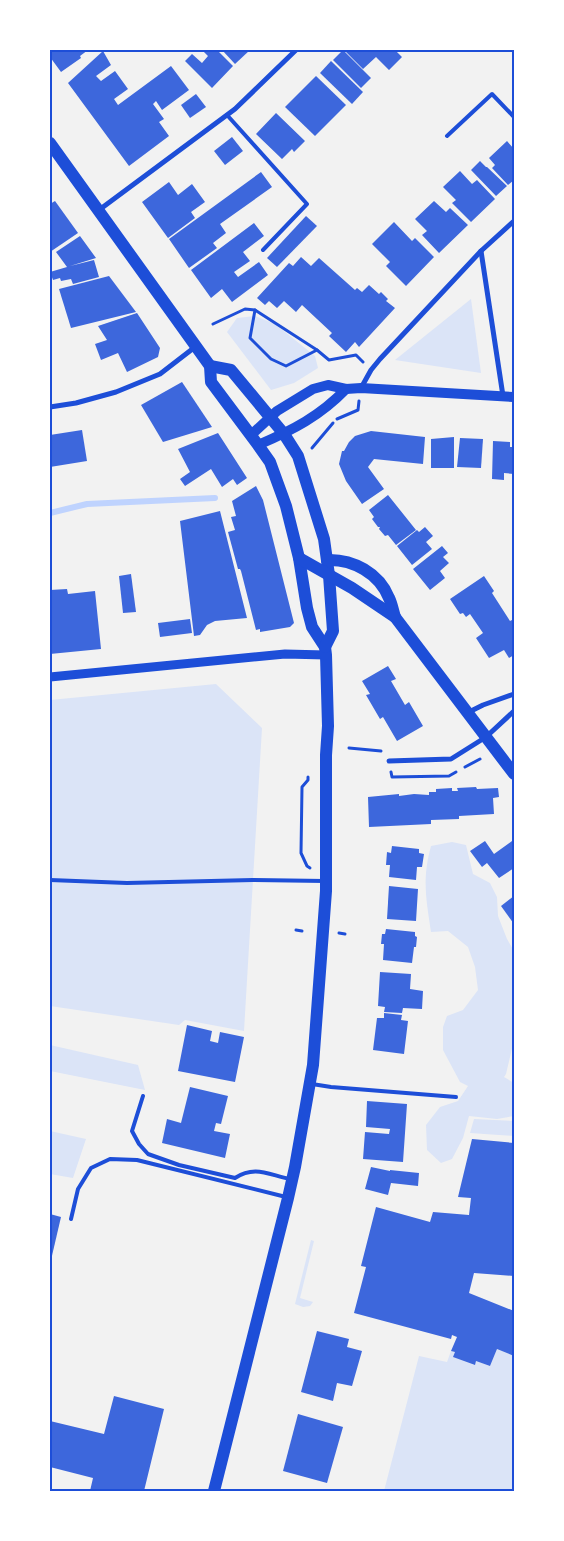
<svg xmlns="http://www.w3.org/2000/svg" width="564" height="1541" viewBox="0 0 564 1541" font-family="'Titillium Web',sans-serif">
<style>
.green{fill:#dbe4f7}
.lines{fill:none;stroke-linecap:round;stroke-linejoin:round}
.stream{stroke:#bfd3fe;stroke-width:6}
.building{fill:#3d67dc}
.path{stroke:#1d4ed8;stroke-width:3}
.service{stroke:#1d4ed8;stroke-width:4}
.minor{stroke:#1d4ed8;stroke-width:5}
.tertiary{stroke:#1d4ed8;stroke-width:9}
.secondary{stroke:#1d4ed8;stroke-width:10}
.primary{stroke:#1d4ed8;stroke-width:12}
.neatline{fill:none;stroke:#1d4ed8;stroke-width:2}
</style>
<rect width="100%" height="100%" fill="#f2f2f2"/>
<g class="green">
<polygon points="471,299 481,373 395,360"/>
<polygon points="255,316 275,324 315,356 318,368 294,383 271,390 227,332 237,318"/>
<polygon points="216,684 262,728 244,1031 185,1020 179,1025 50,1006 50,700"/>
<path d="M452 842 466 845 473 874 490 883 497 897 498 916 507 939 514 951V1040L506 1074 504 1077 514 1083V1116L497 1119 469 1116 463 1138 452 1159 441 1163 427 1150 426 1125 440 1107 458 1101 468 1086 460 1082 443 1050V1027L447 1016 463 1010 478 990 475 967 468 947 448 931 431 932C426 898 422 879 431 846Z"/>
<polygon points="50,1045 138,1065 145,1090 50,1071"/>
<polygon points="474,1119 514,1121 514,1136 470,1133"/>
<polygon points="50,1131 86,1139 73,1178 50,1174"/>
<polygon points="311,1240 314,1241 300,1298 313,1302 310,1306 303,1307 295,1304"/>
<polygon points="497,1349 514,1356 514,1491 384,1491 419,1356 447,1362 451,1351 455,1352 454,1357 474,1365 476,1361 490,1366"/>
</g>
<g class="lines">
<polyline class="stream" points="50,513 87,504 215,498"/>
</g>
<g class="building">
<polygon points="50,50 88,50 80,56 81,58 61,72 50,57"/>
<polygon points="202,50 217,50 233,66 212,88 185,61 192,54 202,63 208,56"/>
<polygon points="222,50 250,50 235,64"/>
<polygon points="343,50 371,78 361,88 333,60"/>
<polygon points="344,50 395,50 402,57 389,70 376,57 363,69"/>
<polygon points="103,51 111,65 96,76 101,81 115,71 128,89 114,99 118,105 171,66 189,90 162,110 156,101 153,104 164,119 159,122 169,136 129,166 68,83"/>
<polygon points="331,61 363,92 352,104 320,73"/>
<polygon points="316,76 346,105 315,136 285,107"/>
<polygon points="196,94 206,107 190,118 181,105"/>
<polygon points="276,113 305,141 294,152 292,149 282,159 256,134"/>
<polygon points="232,137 243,151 225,165 214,151"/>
<polygon points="507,141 514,149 514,180 508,185 492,168 495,165 489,158"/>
<polygon points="480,161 486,167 487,167 507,186 496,196 471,170"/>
<polygon points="460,171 472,184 477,180 495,199 471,222 452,203 456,200 443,187"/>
<polygon points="261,172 272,187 220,224 226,233 213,243 217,248 189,268 169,239"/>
<polygon points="169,182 178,195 192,184 205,202 191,212 195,218 168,238 142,202"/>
<polygon points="55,201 78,233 50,252 50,204"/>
<polygon points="434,201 446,212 450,208 468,225 439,253 422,235 427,231 415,219"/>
<polygon points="306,216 317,226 277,267 267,258"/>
<polygon points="394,222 412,241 415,238 434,257 406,286 386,266 390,262 372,244"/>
<polygon points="254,223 264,236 243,252 250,261 234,272 238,277 259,262 268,275 232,302 222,289 211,298 191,270"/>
<polygon points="80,236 96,258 70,266 94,260 99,277 73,284 71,279 61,281 60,278 53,280 50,272 67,267 56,252"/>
<polygon points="301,257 311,266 319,258 355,290 357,288 362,292 369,285 379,294 381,292 388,299 386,301 395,308 359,347 355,342 346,352 329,336 332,333 302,305 296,312 284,301 277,308 269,301 265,305 257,298 289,263 293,266"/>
<polygon points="109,276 136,312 71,328 59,289"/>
<polygon points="137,313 160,348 158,357 127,372 118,353 101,360 95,344 107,340 98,326"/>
<polygon points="182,382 212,427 163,442 141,405"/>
<polygon points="82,430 87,461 50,467 50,435"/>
<polygon points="371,431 425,437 423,464 374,459 368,467 384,489 362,504 346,481 339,464 342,451 344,451 349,442 355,436"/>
<polygon points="218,433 247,478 237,485 233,479 222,487 211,469 185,486 180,479 190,472 178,449"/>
<polygon points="454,437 454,468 431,468 431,439"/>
<polygon points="460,438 483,439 481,468 457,467"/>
<polygon points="493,441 510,442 510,447 514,447 514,474 504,473 504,480 492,479"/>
<polygon points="256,486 263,500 294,623 290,627 260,632 260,629 256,630 241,571 240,569 238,569 228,532 235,530 231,517 236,516 232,501"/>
<polygon points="388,495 416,530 396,545 388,535 385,536 379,529 380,527 378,527 372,519 374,517 369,510"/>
<polygon points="220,511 247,618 215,621 207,625 200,635 194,636 180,521"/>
<polygon points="425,527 433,536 426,542 432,549 412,565 397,546 417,530 419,532"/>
<polygon points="442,546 448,553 443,557 449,563 440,571 445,578 430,590 413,569"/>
<polygon points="131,574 136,612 123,613 119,576"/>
<polygon points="484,576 494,591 492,593 510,621 512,620 514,624 514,655 509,658 504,650 489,658 476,638 483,633 470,614 466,617 463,613 460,614 450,599"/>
<polygon points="67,589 68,594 95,591 101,649 50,654 50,590"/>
<polygon points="190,619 192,633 160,637 158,623"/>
<polygon points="388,666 396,679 391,681 405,705 409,702 423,726 397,741 383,717 380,719 366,695 370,694 362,681"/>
<polygon points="476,787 477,789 498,788 499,797 493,798 494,814 459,816 459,819 431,820 431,824 369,827 368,797 399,794 399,796 414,794 429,795 429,792 436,792 436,789 452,788 452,791 458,791 457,788"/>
<polygon points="485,841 494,854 512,841 514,844 514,868 499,878 487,863 482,867 470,851"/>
<polygon points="392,846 419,849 419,853 424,854 422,867 417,867 416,880 389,877 390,865 386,865 387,852 391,853"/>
<polygon points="389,886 418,889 416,921 387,919"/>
<polygon points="514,896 514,924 501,906"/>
<polygon points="386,929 415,932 415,936 417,937 416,947 414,947 412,963 383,960 384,944 381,944 382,934 385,934"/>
<polygon points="380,972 411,974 410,989 423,991 422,1009 403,1008 402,1013 384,1012 385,1007 378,1006"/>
<polygon points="384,1013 402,1015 401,1020 408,1021 404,1054 373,1050 377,1018 384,1018"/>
<polygon points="187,1025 212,1031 210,1041 218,1043 220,1032 244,1037 235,1082 178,1071"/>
<polygon points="190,1087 228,1096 221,1124 216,1123 214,1131 230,1134 225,1158 162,1143 167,1119 181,1123"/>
<polygon points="367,1101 407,1104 403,1162 363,1159 365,1132 389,1134 390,1129 366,1127"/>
<polygon points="472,1139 514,1143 514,1276 474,1273 469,1293 514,1311 514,1356 497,1349 490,1366 476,1361 475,1365 453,1357 455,1352 451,1351 457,1337 452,1335 451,1339 354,1313 366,1267 361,1266 376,1207 430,1222 433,1212 469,1215 471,1198 458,1197"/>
<polygon points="371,1167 390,1171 390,1170 419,1173 418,1186 391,1183 388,1195 365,1189"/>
<polygon points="50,1214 61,1217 51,1260 50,1260"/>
<polygon points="317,1331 349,1339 347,1347 362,1351 352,1386 337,1383 333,1401 301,1392"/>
<polygon points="114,1396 164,1409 144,1491 90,1491 93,1478 50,1467 50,1421 104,1434"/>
<polygon points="298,1414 343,1427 327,1483 283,1471"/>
</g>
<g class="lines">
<g class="path">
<polyline points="255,310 250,338 271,359 286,366 317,350"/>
<polyline points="213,324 245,309 255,310 317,350 329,360 356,355 363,362"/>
<polyline points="337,419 358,410 359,401"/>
<polyline points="312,448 333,423"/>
<polyline points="349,748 381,751"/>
<polyline points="465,767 480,759"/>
<polyline points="391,772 392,777 449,776 456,772"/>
<polyline points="308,777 308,780 302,787 301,853 307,866 310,868"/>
<polyline points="296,930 302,931"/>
<polyline points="339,933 345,934"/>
</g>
<g class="service">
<polyline points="227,115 307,204 263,250"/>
<polyline points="447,136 492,94 514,117"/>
<polyline points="50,880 127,883 253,880 325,881"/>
<polyline points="312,1084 331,1087 456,1097"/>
<path d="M143 1096 132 1131 139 1144 148 1154 179 1165 235 1178C255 1165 269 1175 290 1179"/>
<polyline points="71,1219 78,1189 91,1168 110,1159 137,1160 286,1197"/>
</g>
<g class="minor">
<polyline points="99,210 235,109 296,50"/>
<polyline points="481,251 503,396"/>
<polyline points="361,388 371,370 380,359 481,251 514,221"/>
<polyline points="50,407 76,403 116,392 160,374 195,347"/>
<polyline points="469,712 483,705 514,694"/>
<polyline points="389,761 451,759 486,737 514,711"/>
</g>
<polyline class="tertiary" points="50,677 285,654 326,655"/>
<g class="secondary">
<polyline points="251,435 277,411 313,389 328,385 346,389 361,388 514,397"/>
<path d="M258 445C293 430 320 416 346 389"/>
</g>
<g class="primary">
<polyline points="50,143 210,366 211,382 258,445 270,462 286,506 299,558 307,608 312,627 325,647 326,655 328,726 326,755 326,891 313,1065 295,1167 288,1198 214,1491"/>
<polyline points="210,366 231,370 284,434 298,456 324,539 329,575 333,631 325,647"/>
<polyline points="299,558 352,588 395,617 514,774"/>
<path d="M327 560C353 559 379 573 389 598 392 604 393 611 395 617"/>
</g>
</g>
<rect width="564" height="1541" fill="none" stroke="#ffffff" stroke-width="102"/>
<rect x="51" y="51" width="462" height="1439" class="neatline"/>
</svg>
